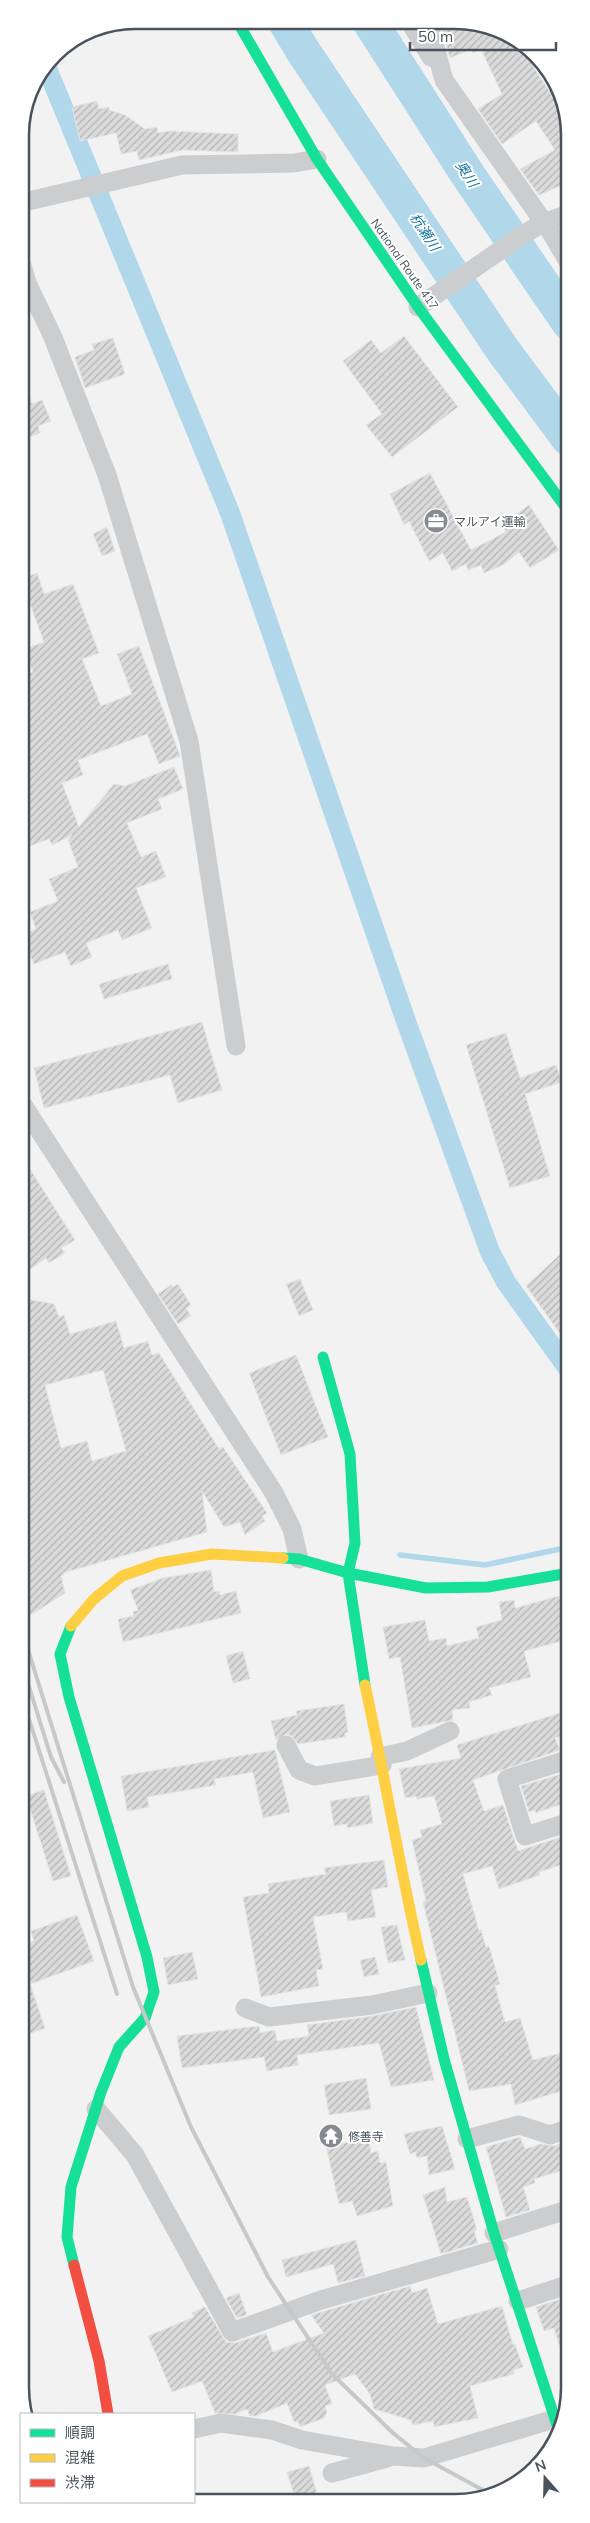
<svg xmlns="http://www.w3.org/2000/svg" width="590" height="2523" viewBox="0 0 590 2523" font-family="Mulish,'Noto Sans JP',sans-serif">
<style>
.lines{fill:none;stroke-linecap:round;stroke-linejoin:round}
.stream{stroke:#b0d7ea;stroke-width:5.5}
.canal{stroke:#b0d7ea;stroke-width:20}
.river{stroke:#b0d7ea;stroke-width:35}
.building{fill:url(#building-hatch);stroke:#e3e4e5;fill-rule:evenodd}
.street{stroke:#cccdcf;stroke-width:19}
.fast{stroke:#16e098;stroke-width:11}
.slow{stroke:#ffcf43;stroke-width:11}
.jam{stroke:#f24e42;stroke-width:11}
.rail{stroke:#c7c8c9;stroke-width:4}
.labels{text-anchor:middle;dominant-baseline:central;stroke-width:4;stroke-linejoin:round;paint-order:stroke}
.street-label{font-size:12px;fill:#4a525d;stroke:#fff}
.poi-label{font-size:12px;fill:#4a525d;stroke:#fff;text-anchor:start}
.water-label{font-size:14px;font-style:italic;fill:#1875a2;stroke:#fff}
.rim{fill:none;stroke:#4a525d;stroke-width:2.5}
</style>
<defs>
<pattern id="building-hatch" width="6" height="6" patternUnits="userSpaceOnUse" patternTransform="scale(1.25)"><rect width="6" height="6" fill="#dbdbdc"/><path d="M-1 1l2-2M0 6l6-6M5 7l2-2" fill="none" stroke="#b4b4b6"/></pattern>
</defs>
<rect width="100%" height="100%" fill="#f2f2f2"/>
<g class="lines">
<polyline class="stream" points="400,1555 485,1565 569,1547"/>
<polyline class="canal" points="46,66 230,513 407,1024 490,1252 506,1282 569,1370"/>
<g class="river">
<polyline points="285,21 303,51 502,349 569,439"/>
<polyline points="370,22 468,175 569,323"/>
</g>
</g>
<g class="building">
<polygon points="458,22 478,22 536,54 528,59 569,121 569,182 539,195 520,169 555,150 536,121 502,144 478,109 502,94 481,49 473,53 472,49 450,58 442,29"/>
<polygon points="97,101 99,109 109,107 109,110 125,115 145,129 157,127 158,133 169,131 238,134 238,152 183,150 139,160 137,151 121,154 116,133 80,141 72,107"/>
<polygon points="404,336 458,407 392,457 366,425 382,414 343,361 371,340 381,353"/>
<polygon points="113,338 125,374 85,388 75,357 94,350 92,344"/>
<polygon points="20,377 23,377 32,404 42,400 51,421 38,426 40,433 20,441"/>
<polygon points="430,473 471,550 506,532 502,525 529,505 559,550 530,568 519,552 503,565 484,573 481,565 468,570 466,564 452,571 443,553 429,561 409,521 404,525 390,494"/>
<polygon points="107,527 115,551 102,556 93,534"/>
<polygon points="37,573 44,594 73,584 99,653 82,659 101,706 132,694 117,654 139,646 179,753 180,756 159,764 147,734 78,760 83,775 62,783 79,827 114,784 125,786 174,767 183,789 158,799 162,809 127,823 141,857 156,851 166,877 136,888 152,928 122,940 118,930 86,943 92,957 71,966 65,952 34,964 22,935 36,929 30,912 58,901 49,879 78,867 68,840 72,835 52,845 49,839 30,846 20,845 20,677 33,672 24,649 44,642 21,579"/>
<polygon points="168,964 172,979 104,999 99,984"/>
<polygon points="202,1022 222,1090 178,1103 170,1075 44,1108 34,1068"/>
<polygon points="506,1033 520,1078 556,1065 562,1082 525,1094 550,1176 510,1188 466,1045"/>
<polygon points="21,1155 75,1240 61,1248 65,1253 49,1263 46,1258 26,1272 21,1264"/>
<polygon points="569,1246 569,1346 526,1286"/>
<polygon points="300,1279 313,1310 299,1316 286,1284"/>
<polygon points="178,1284 191,1305 186,1308 191,1316 178,1324 158,1294 171,1285 173,1287"/>
<path d="M21 1298 54 1304 59 1317 64 1315 70 1334 116 1321 124 1348 148 1341 152 1355 159 1353 219 1449 223 1447 267 1513 262 1516 265 1521 245 1535 240 1522 224 1527 202 1491 207 1532 63 1573 64 1575 61 1576 65 1593 26 1618 21 1597V1560L28 1558 24 1544 30 1543 21 1504V1454L26 1453 21 1429ZM103 1370 126 1451 92 1461 87 1441 61 1448 45 1385Z"/>
<polygon points="296,1355 328,1437 281,1455 249,1373"/>
<polygon points="211,1570 214,1592 219,1591 220,1595 236,1591 241,1613 123,1642 118,1619 134,1616 133,1612 138,1610 130,1590 163,1578"/>
<polygon points="559,1596 570,1639 524,1651 531,1677 489,1688 492,1695 469,1702 470,1708 452,1710 453,1720 412,1728 400,1657 389,1659 383,1627 425,1620 429,1641 446,1638 447,1646 479,1638 476,1627 502,1620 499,1602 514,1600 515,1608"/>
<polygon points="243,1651 250,1679 233,1683 226,1656"/>
<polygon points="344,1704 348,1732 345,1733 345,1737 298,1744 292,1736 286,1734 276,1740 271,1721 297,1715 296,1711"/>
<polygon points="570,1710 570,1734 555,1738 560,1750 473,1780 484,1811 503,1805 518,1851 570,1834 570,1862 539,1872 540,1875 499,1889 492,1866 463,1874 479,1931 481,1930 486,1947 489,1946 500,1984 495,1986 505,2022 520,2018 533,2060 570,2051 570,2071 563,2073 568,2089 515,2105 511,2084 469,2091 423,1902 426,1901 412,1840 422,1837 420,1830 442,1824 434,1796 417,1799 416,1796 405,1798 399,1769 461,1758 457,1745"/>
<polygon points="275,1750 290,1812 263,1818 253,1772 214,1779 216,1785 147,1797 149,1807 127,1811 121,1776"/>
<polygon points="568,1772 570,1801 536,1813 535,1810 529,1812 521,1786"/>
<polygon points="44,1790 71,1876 53,1881 26,1796"/>
<polygon points="369,1795 373,1823 347,1828 347,1824 334,1826 330,1801"/>
<polygon points="384,1860 388,1887 371,1890 376,1917 348,1921 346,1912 313,1917 323,1969 316,1970 319,1986 261,1997 243,1897 269,1893 268,1884 326,1874 324,1868"/>
<polygon points="77,1915 94,1961 30,1984 45,2028 21,2037 21,1946 34,1941 31,1931"/>
<polygon points="397,1925 405,1960 388,1963 381,1927"/>
<polygon points="192,1952 198,1979 168,1985 163,1958"/>
<polygon points="375,1957 379,1974 364,1977 360,1960"/>
<polygon points="416,2007 434,2080 391,2087 379,2043 297,2055 298,2065 267,2071 264,2057 182,2068 177,2036 259,2026 260,2033 275,2030 277,2041 309,2036 307,2025 373,2016"/>
<polygon points="366,2078 371,2109 329,2115 324,2085"/>
<polygon points="442,2126 455,2169 429,2175 427,2156 417,2158 415,2152 410,2154 404,2134"/>
<polygon points="520,2137 525,2149 541,2144 554,2146 570,2140 570,2168 534,2179 535,2183 523,2187 530,2210 506,2217 486,2147"/>
<polygon points="369,2139 371,2153 378,2151 380,2163 386,2162 393,2206 357,2216 352,2201 339,2204 326,2146"/>
<polygon points="445,2187 447,2202 467,2197 477,2230 474,2231 478,2243 441,2254 423,2195"/>
<polygon points="356,2240 365,2276 338,2283 333,2264 286,2277 282,2260"/>
<polygon points="410,2286 412,2293 427,2288 438,2324 502,2306 513,2345 515,2344 523,2367 513,2370 514,2374 470,2386 478,2418 434,2427 433,2421 413,2425 411,2420 374,2409 370,2394 355,2374 325,2385 332,2404 325,2406 327,2412 324,2418 300,2427 298,2421 294,2422 287,2403 256,2416 250,2416 247,2409 235,2414 215,2413 202,2381 172,2392 148,2336 194,2317 192,2313 205,2307 226,2342 235,2343 266,2333 273,2352 324,2333 311,2315"/>
<polygon points="239,2293 247,2315 237,2318 226,2298"/>
<polygon points="570,2296 570,2366 566,2366 554,2328 544,2331 536,2307"/>
<polygon points="309,2466 318,2497 296,2501 287,2472"/>
</g>
<g class="lines">
<g class="street">
<polyline points="410,22 431,57"/>
<polyline points="428,22 444,80 552,234 569,263"/>
<polyline points="20,203 182,165 294,163 317,159"/>
<polyline points="20,259 27,283 52,335 107,475 189,741 236,1046"/>
<polyline points="418,307 524,234 543,223 569,214"/>
<polyline points="21,1102 274,1493 292,1529 299,1559"/>
<polyline points="286,1745 299,1770 315,1776 382,1765"/>
<polyline points="380,1757 407,1751 450,1731"/>
<polyline points="570,1759 507,1779 525,1836 570,1822"/>
<polyline points="245,2008 269,2017 372,2005 428,1993"/>
<polyline points="96,2109 135,2155 232,2332 321,2300 499,2249"/>
<polyline points="467,2139 519,2125 550,2135 570,2128"/>
<polyline points="494,2233 570,2209"/>
<polyline points="518,2301 570,2284"/>
<polyline points="194,2429 221,2423 272,2430 302,2440 393,2456 424,2458 554,2419"/>
<polyline points="332,2473 387,2458"/>
</g>
<g class="fast">
<polyline points="237,21 317,159 418,307 569,512"/>
<polyline points="323,1357 350,1454 355,1543 348,1573 365,1685"/>
<polyline points="283,1558 299,1559 348,1573 426,1588 488,1587 569,1573"/>
<polyline points="71,1626 60,1654 69,1697 147,1957 154,1992 145,2018 119,2047 101,2092 71,2187 67,2237 74,2265"/>
<polyline points="421,1960 444,2059 494,2233 557,2425"/>
</g>
<g class="slow">
<polyline points="71,1626 94,1599 122,1576 159,1563 212,1554 283,1558"/>
<path d="M365 1685C385 1777 400 1869 421 1960"/>
</g>
<polyline class="jam" points="74,2265 99,2361 108,2414"/>
<g class="rail">
<polyline points="21,1627 133,1987 191,2127 268,2277 332,2374 393,2433 424,2458 492,2495"/>
<polyline points="21,1661 51,1757 64,1782"/>
<polyline points="21,1694 117,1994"/>
</g>
</g>
<defs>
<symbol id="office-disc" viewBox="-11 -11 22 22"><circle r="9.5" fill="#858a91" stroke="#fff"/><path d="M-6-3h4V-5.5h4V-3h4V5H-6ZM-1-4.5V-3h2v-1.5ZM-6 0V1H6V0Z" fill="#fff"/></symbol>
<symbol id="temple-disc" viewBox="-11 -11 22 22"><circle r="9.5" fill="#858a91" stroke="#fff"/><path d="M0-6L5-2H3V0L6.5 2.5H4V6H1.5V3h-3V6H-4V2.5H-6.5L-3 0V-2H-5Z" fill="#fff"/></symbol>
</defs>
<g fill-rule="evenodd">
<use href="#office-disc" x="422" y="507" width="28" height="28"/>
<use href="#temple-disc" x="317" y="2122" width="28" height="28"/>
</g>
<g class="labels">
<g class="street-label">
<text transform="translate(405 264) rotate(55)">National Route 417</text>
</g>
<g class="poi-label">
<text x="454" y="521">マルアイ運輸</text>
<text x="348" y="2136">修善寺</text>
</g>
<g class="water-label">
<text transform="translate(467 174) rotate(57)">奥川</text>
<text transform="translate(425 232) rotate(57)">杭瀬川</text>
</g>
</g>
<path d="M0 0H590V2523H0ZM135 29H455A106 106 0 0 1 561 135V2388A106 106 0 0 1 455 2494H135A106 106 0 0 1 29 2388V135A106 106 0 0 1 135 29Z" fill="#fff" fill-rule="evenodd"/>
<path class="rim" d="M135 29H455A106 106 0 0 1 561 135V2388A106 106 0 0 1 455 2494H135A106 106 0 0 1 29 2388V135A106 106 0 0 1 135 29Z"/>
<rect x="20" y="2413" width="175" height="90" fill="#ffffff" stroke="#b7babe"/>
<rect x="30" y="2429" width="25" height="8" fill="#16e098" stroke="#b7babe"/>
<text x="65" y="2438" font-size="15" fill="#4a525d">順調</text>
<rect x="30" y="2454" width="25" height="8" fill="#ffcf43" stroke="#b7babe"/>
<text x="65" y="2463" font-size="15" fill="#4a525d">混雑</text>
<rect x="30" y="2479" width="25" height="8" fill="#f24e42" stroke="#b7babe"/>
<text x="65" y="2488" font-size="15" fill="#4a525d">渋滞</text>
<g transform="translate(545 2478) rotate(340)" stroke="#ffffff" stroke-width="4" paint-order="stroke">
<path d="M0-4L9 19L0 12L-9 19Z" fill="#4a525d"/>
<text y="-8" font-size="14" font-weight="bold" text-anchor="middle" fill="#4a525d">N</text>
</g>
<path d="M410 42v8h146v-8" fill="none" stroke="#4a525d" stroke-width="2.5"/>
<text x="418" y="42" font-size="15" fill="#4a525d" stroke="#ffffff" stroke-width="4" paint-order="stroke">50 m</text>
</svg>
